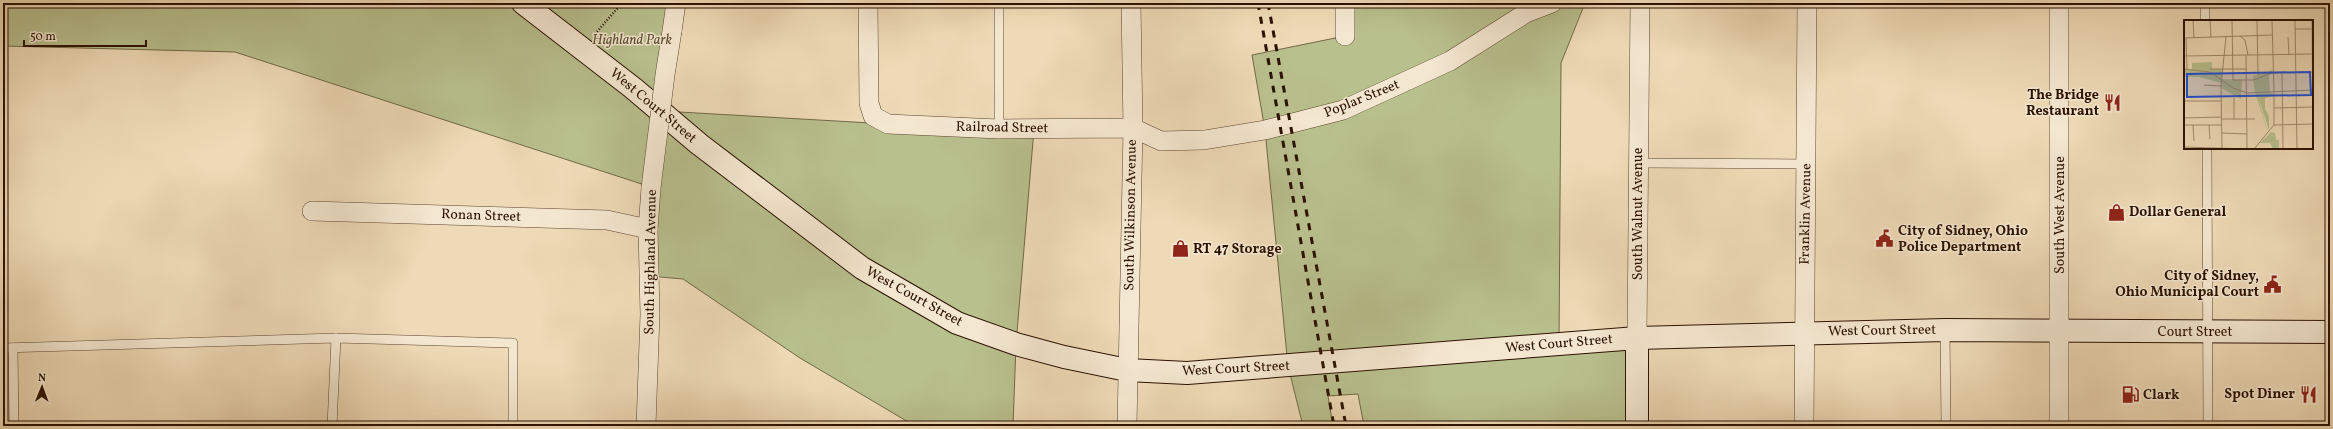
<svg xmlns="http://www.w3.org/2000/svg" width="2333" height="429" viewBox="0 0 2333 429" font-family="Vollkorn,serif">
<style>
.green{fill:#b8c08e;stroke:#726847}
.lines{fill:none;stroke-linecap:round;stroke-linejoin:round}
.lane-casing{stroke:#5c432e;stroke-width:10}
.street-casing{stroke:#5c432e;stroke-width:20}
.secondary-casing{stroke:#2b1100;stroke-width:24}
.path{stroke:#2b1100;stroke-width:2.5;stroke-dasharray:1 2;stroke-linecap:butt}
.lane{stroke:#f4e7d0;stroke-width:9}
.street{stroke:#f4e7d0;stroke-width:19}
.secondary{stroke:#f4e7d0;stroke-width:22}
.rail{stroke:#2b1100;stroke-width:3;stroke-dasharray:7 7;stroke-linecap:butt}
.street-bridge-casing{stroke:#5c432e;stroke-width:20;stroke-linecap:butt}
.street-bridge{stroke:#f4e7d0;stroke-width:19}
.labels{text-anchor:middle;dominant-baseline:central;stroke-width:3;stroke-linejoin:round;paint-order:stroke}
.park-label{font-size:14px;font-style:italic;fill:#5c4e32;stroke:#f4e7d0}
.poi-label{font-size:14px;font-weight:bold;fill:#2b1100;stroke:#f4e7d0;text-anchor:start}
.street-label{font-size:14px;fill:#2b1100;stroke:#f4e7d0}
.inset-road{fill:none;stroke:#a08a6d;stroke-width:1}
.view{fill:#1d4ed8;fill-opacity:0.15;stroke:#1d4ed8;stroke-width:2}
.inset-edge{fill:none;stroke:#2b1100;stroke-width:2}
</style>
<rect width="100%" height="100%" fill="#eedab6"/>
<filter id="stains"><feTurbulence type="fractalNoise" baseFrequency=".005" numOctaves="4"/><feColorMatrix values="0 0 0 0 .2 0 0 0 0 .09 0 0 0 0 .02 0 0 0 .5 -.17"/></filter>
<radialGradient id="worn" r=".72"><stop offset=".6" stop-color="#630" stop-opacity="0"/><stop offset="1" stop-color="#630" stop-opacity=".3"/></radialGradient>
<g class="green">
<polygon points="3,3 676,3 662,111 888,124 1034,129 1016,344 1013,426 915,426 800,358 683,279 649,276 651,187 235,52 3,46"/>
<polygon points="1345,3 1585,3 1561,63 1559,344 1637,338 1637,426 1364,426 1358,394 1328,396 1333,426 1303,426 1288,366 1265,130 1252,55 1345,36"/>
</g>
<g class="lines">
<defs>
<g id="lane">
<polyline points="2205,3 2205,21"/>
<polyline points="999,129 999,3"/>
<polyline points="2207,148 2208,426"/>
<polyline points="1639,163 1806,164"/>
<polyline points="1945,330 1946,426"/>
<polyline points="3,348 336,338 513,343 513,426"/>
<polyline points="13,348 14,426"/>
<polyline points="332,426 336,338"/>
</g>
<g id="street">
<polyline points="868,3 869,103 873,116 888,124 999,129 1133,128 1161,141 1204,140 1265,130 1343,110 1450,61 1526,13 1552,3"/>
<polyline points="1345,3 1345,36"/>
<polyline points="672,31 676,3"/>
<polyline points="312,211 607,220 648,229"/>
<polyline points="1637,338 1640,3"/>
<polyline points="646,426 650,314 648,229 651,188"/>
<polyline points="1127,426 1133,128 1131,3"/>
<polyline points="1804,426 1807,3"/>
<polyline points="2059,426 2059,3"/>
</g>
<g id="secondary">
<polyline points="523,3 633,88 699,144 862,268 957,323 1016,344 1064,357 1127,370 1187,373 1637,338 1945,330 2330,332"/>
<polyline points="1637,426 1637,338"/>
</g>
</defs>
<use href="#lane" class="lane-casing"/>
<use href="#street" class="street-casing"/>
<use href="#secondary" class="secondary-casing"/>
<polyline class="path" points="595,34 622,3"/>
<use href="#lane" class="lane"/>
<use href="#street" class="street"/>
<use href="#secondary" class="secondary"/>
<g class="rail">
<polyline points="1258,3 1334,426"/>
<polyline points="1268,3 1346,426"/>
</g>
<defs>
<polyline id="street-bridge" points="651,188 665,75 672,31"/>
</defs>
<use href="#street-bridge" class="street-bridge-casing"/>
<use href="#street-bridge" class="street-bridge"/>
</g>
<defs>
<symbol id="restaurant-bare" viewBox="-9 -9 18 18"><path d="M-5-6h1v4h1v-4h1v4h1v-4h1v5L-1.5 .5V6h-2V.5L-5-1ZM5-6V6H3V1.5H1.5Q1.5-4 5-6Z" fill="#8f2418" stroke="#f4e7d0" stroke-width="2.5" paint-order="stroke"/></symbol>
<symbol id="shop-bare" viewBox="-9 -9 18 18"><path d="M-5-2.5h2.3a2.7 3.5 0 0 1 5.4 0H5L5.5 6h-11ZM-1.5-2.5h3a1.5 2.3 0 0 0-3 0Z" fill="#8f2418" stroke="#f4e7d0" stroke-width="2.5" paint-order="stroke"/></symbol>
<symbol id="civic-bare" viewBox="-9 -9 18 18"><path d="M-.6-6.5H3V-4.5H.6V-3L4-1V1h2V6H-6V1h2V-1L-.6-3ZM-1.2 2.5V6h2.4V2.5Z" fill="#8f2418" stroke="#f4e7d0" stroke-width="2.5" paint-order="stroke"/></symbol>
<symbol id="fuel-bare" viewBox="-9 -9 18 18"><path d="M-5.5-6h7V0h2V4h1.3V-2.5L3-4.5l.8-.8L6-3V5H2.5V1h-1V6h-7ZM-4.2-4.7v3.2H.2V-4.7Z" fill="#8f2418" stroke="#f4e7d0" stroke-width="2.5" paint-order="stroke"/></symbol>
</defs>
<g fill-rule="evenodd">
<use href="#restaurant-bare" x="2100" y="90" width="25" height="25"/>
<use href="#shop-bare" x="2104" y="200" width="25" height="25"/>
<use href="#civic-bare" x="1872" y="226" width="25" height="25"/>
<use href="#shop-bare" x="1168" y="236" width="25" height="25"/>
<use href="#civic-bare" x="2260" y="272" width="25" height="25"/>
<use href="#restaurant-bare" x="2296" y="382" width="25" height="25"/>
<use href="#fuel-bare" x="2118" y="382" width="25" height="25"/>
</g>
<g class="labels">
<g class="park-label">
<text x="632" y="40">Highland Park</text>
</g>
<g class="poi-label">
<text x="2099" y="95" text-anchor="end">The Bridge<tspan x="2099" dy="16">Restaurant</tspan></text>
<text x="2129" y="212">Dollar General</text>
<text x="1898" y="231">City of Sidney, Ohio<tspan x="1898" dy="16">Police Department</tspan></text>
<text x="1193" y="249">RT 47 Storage</text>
<text x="2259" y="276" text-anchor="end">City of Sidney,<tspan x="2259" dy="16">Ohio Municipal Court</tspan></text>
<text x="2295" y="394" text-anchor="end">Spot Diner</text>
<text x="2143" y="395">Clark</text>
</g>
<g class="street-label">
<text transform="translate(1362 99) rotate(-22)">Poplar Street</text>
<text transform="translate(653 106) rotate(40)">West Court Street</text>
<text transform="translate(1002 128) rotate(1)">Railroad Street</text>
<text transform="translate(1638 214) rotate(-90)">South Walnut Avenue</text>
<text transform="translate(1806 214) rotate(-89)">Franklin Avenue</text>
<text transform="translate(1131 215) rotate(-89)">South Wilkinson Avenue</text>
<text transform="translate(2060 215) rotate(-90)">South West Avenue</text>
<text transform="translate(481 216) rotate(2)">Ronan Street</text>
<text transform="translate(651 262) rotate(-89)">South Highland Avenue</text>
<text transform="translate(914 297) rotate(29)">West Court Street</text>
<text transform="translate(1882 331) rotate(-1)">West Court Street</text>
<text x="2195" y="332">Court Street</text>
<text transform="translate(1559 344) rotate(-5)">West Court Street</text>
<text transform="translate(1236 369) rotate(-3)">West Court Street</text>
</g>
</g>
<g transform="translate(2184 20)">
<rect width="129" height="129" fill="#eedab6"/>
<path d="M28 42V49H39L38 59 58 60 57 79 37 68V63L15 57H0V49H8V43ZM89 50 85 56 86 71 90 76 81 78V89L85 96V110L73 74 84 113 71 72 69 56ZM87 112 91 113 92 120H95V129H89L86 123H76Z" fill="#b8c08e"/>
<path class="inset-road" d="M9 0 10 18M26 0 27 17M48 0 49 60H70L87 53 129 52M73 0 74 55M88 0 90 71M111 0 113 129M128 0 129 112M111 9H128M56 16 61 20 64 35M104 17 105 35M0 18 89 15M2 18 3 49M62 35 63 129M0 36 128 34M0 49 26 52 49 68 63 73 129 70M26 49H63M98 52 99 129M20 65 37 66M0 81H37M90 88 129 87M0 98 37 97M37 99H71M50 99V78M0 105H38M9 105 10 121M25 105 26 119M90 105 129 104M38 113 63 114M0 127 62 129M38 129 37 66 42 17M70 129 90 105V71"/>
<path class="view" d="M126 52 127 75 3 77V54Z"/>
<rect width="129" height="129" class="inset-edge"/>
</g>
<rect width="2333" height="429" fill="none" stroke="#eedab6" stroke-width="16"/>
<rect x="4" y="4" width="2325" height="421" fill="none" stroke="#2b1100" stroke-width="2"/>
<rect x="8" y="8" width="2317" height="413" fill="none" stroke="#2b1100"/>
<g transform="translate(42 387) rotate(1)" stroke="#f4e7d0" stroke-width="3" paint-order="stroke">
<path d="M0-3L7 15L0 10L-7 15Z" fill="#2b1100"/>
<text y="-6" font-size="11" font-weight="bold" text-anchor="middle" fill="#2b1100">N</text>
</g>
<path d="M24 40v6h122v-6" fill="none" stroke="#2b1100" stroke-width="2"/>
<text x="30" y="40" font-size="12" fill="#2b1100" stroke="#f4e7d0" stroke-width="3" paint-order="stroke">50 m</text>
<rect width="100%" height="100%" filter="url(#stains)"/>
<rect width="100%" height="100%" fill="url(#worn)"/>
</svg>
